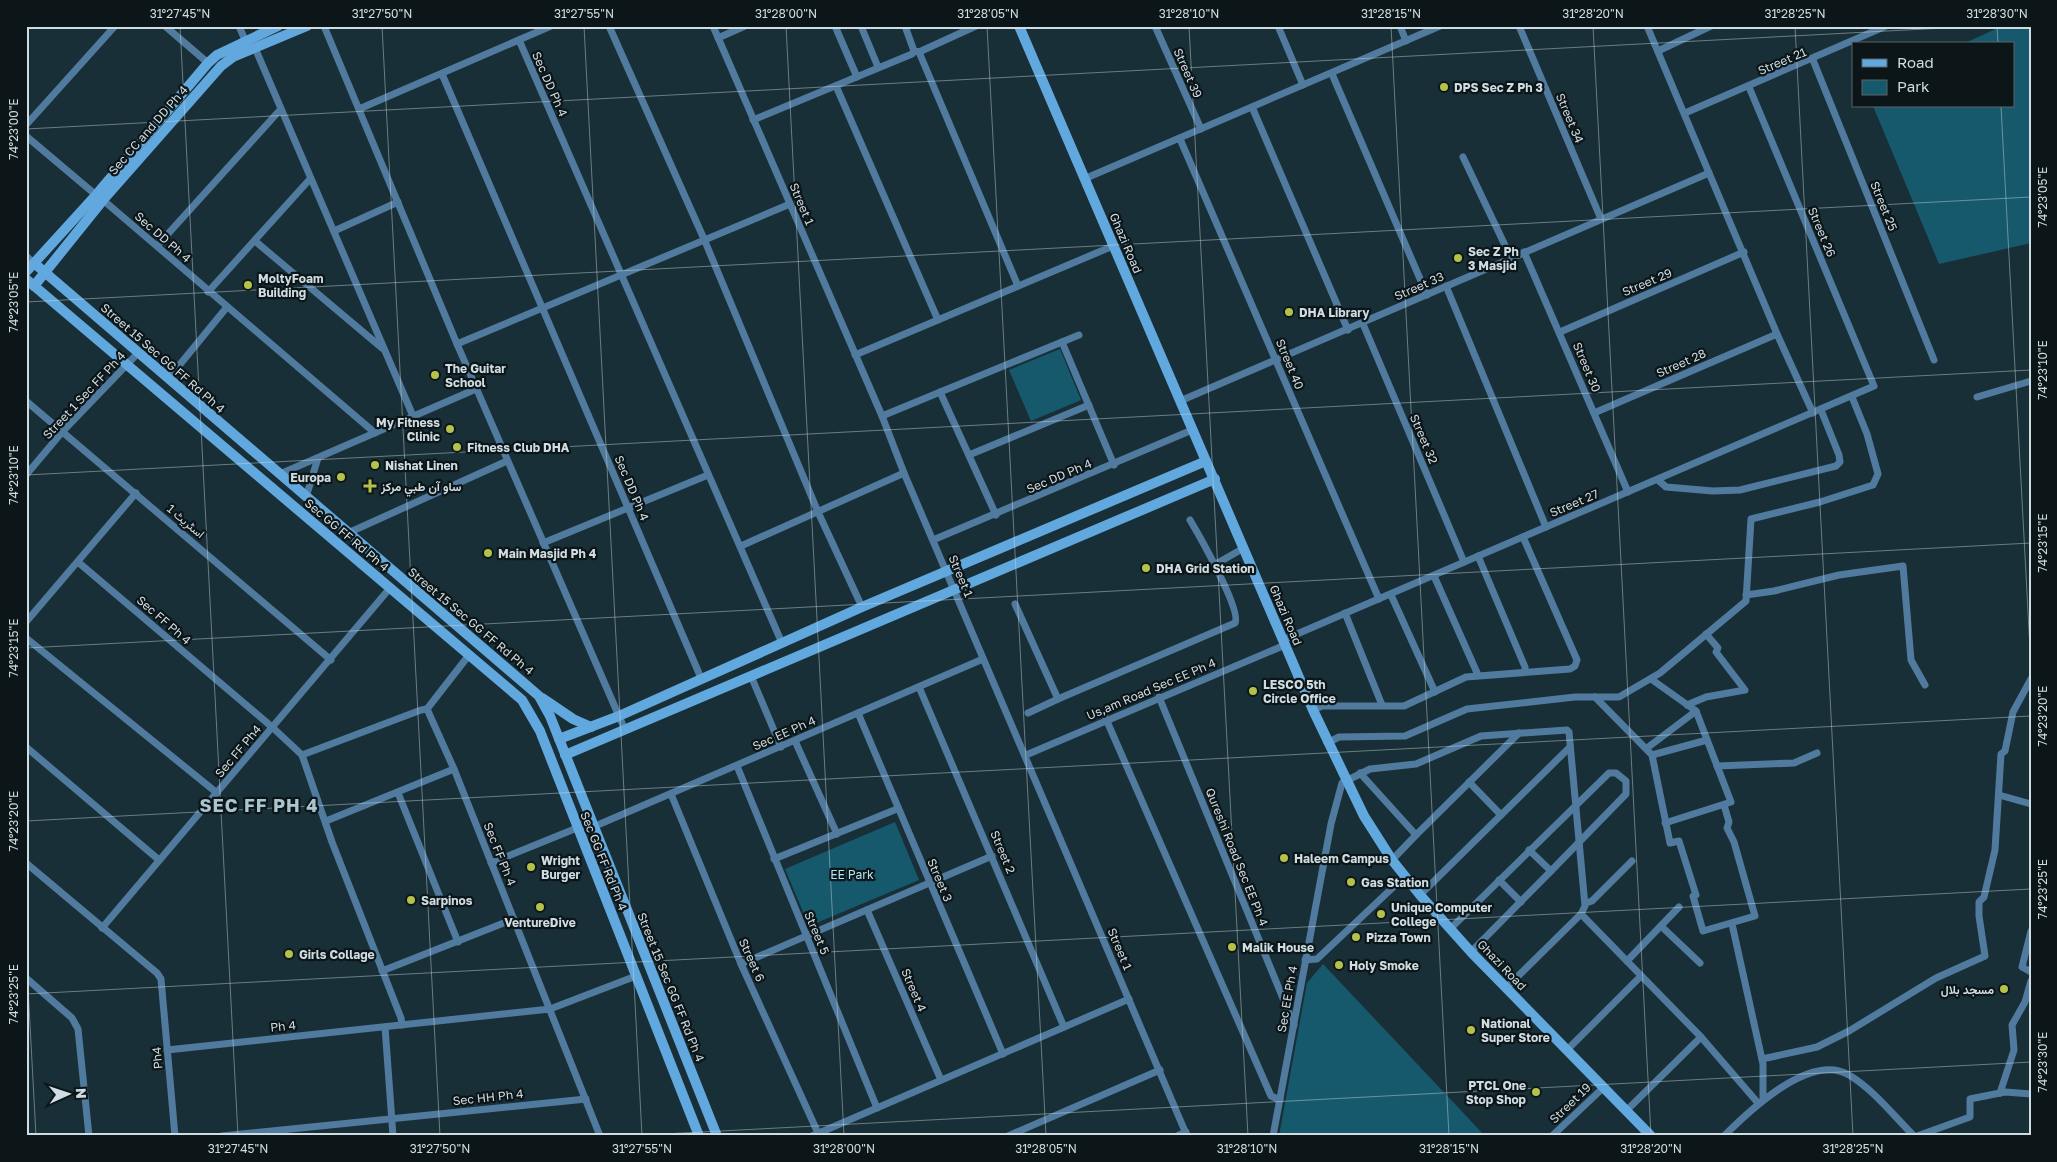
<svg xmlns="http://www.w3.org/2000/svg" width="2057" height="1162" viewBox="0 0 2057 1162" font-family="'Golos Text',Vazirmatn,sans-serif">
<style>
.green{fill:#16596d}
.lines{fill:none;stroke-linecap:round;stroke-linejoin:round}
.street{stroke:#517b9e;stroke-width:7}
.secondary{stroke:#61a8df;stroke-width:10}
.ticks{fill:none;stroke:#cfdce1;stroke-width:1;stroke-opacity:0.45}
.poi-dot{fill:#b5c249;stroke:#0c1619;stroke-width:2}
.labels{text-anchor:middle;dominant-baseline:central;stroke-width:4.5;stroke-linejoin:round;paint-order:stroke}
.street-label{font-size:12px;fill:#cfdce1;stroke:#0c1619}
.poi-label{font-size:12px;font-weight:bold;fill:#cfdce1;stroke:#0c1619;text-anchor:start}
.park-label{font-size:12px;fill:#b6e3f4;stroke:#0c1619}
.district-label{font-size:18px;font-weight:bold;letter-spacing:1px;fill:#aac5ce;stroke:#0c1619}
.neatline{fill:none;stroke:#cfdce1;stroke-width:2}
.ticks-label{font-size:12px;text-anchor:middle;fill:#cfdce1}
</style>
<rect width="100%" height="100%" fill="#192f37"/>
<g class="green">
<polygon points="2002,26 2031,26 2031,243 1939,264 1873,106 2013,106 2013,44 1963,44"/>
<polygon points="1060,349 1081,400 1031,421 1009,370"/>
<polygon points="895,822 919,880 809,926 785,869"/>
<polygon points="1323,964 1485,1136 1279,1136 1307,983"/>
</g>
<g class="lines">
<g class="street">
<polyline points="165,26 208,63"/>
<polyline points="239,26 245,40"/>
<polyline points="324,26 457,344 625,730"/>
<polyline points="609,26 704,239 818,512 862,607"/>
<polyline points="713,26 882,416 904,473 1187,1136"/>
<polyline points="835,26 857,77"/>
<polyline points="861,26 878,67"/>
<polyline points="905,26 914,51"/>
<polyline points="1155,26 1201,129"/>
<polyline points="1278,26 1303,85"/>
<polyline points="1400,26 1406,41"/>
<polyline points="1519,26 1601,219"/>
<polyline points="1647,26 1777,334 1813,413"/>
<polyline points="718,38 745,26"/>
<polyline points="519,40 782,643"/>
<polyline points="255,48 413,416"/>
<polyline points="1658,51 1711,26"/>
<polyline points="919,52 1018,286"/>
<polyline points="1813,60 1934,360"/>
<polyline points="442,74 701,678"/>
<polyline points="1332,74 1427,295"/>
<polyline points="836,86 938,320"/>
<polyline points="1252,107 1348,330"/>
<polyline points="359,109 551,26"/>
<polyline points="1685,113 1886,26"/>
<polyline points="753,120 912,54 914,51 919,52 976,26"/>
<polyline points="26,125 115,26"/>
<polyline points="26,136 96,195"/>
<polyline points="1180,139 1379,599"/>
<polyline points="1463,157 1511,258"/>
<polyline points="1084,179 1440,26"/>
<polyline points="103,200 375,433"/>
<polyline points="334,231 398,202"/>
<polyline points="255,241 382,348"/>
<polyline points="157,246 280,110"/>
<polyline points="1524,252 1628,492"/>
<polyline points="26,256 34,263"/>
<polyline points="1446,286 1546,527"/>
<polyline points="208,292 310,179"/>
<polyline points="1363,324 1464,562"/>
<polyline points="1560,332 1744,252"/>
<polyline points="1062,342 1114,465"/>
<polyline points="457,344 790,204"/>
<polyline points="855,355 1113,246"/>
<polyline points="168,379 227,307"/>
<polyline points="940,392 996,515"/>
<polyline points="1977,397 2031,381"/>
<polyline points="26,401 331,660"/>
<polyline points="1180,401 1709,173"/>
<polyline points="1594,413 1777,334"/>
<polyline points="882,416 1079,335"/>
<polyline points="969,455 1089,405"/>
<polyline points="280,474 476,389"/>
<polyline points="26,475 63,431 138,353"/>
<polyline points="1658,480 1666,487 1713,491 1740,490 1836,466 1840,462 1839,455 1821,410"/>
<polyline points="306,497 318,458"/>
<polyline points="348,533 507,461"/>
<polyline points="933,540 1192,430"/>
<polyline points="543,543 708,475"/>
<polyline points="741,546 904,473"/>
<polyline points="1478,556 1525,667 1525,672"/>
<polyline points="78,562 272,727 302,755 332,842 401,1018 402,1025"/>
<polyline points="1214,565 1244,548"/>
<polyline points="1434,576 1478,675"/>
<polyline points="1391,595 1435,692"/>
<polyline points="1746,595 1774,591 1839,575 1903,566 1911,660 1925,685"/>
<path d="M1015 604 1058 699 1235 623C1242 611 1199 535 1190 520"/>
<polyline points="1345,613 1382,705"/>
<polyline points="26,622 136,493"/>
<polyline points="26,638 217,793"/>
<polyline points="1283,640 1874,386 1749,87"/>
<polyline points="751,676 781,747"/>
<polyline points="1651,679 1696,711 1731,802 1665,823"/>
<polyline points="919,687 1064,1027"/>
<polyline points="1159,697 1294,1025"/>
<polyline points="1595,697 1652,755 1670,843 1679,841 1696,895 1693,896 1703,931 1755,916 1734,842 1727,828 1729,822 1724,805"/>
<polyline points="1687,705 1706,697 1745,690 1716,652 1718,648 1706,634"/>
<polyline points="427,709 454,769 600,1136"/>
<polyline points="1313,710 1322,706 1404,706 1466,677 1570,669 1575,666 1577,660 1523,537"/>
<polyline points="858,713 1003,1054"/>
<polyline points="1028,713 1058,699"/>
<polyline points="1106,719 1271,1096 1280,1100"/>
<polyline points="795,741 837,834"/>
<polyline points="1327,743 1339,737 1405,736 1467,709 1575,697 1619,697 1660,673 1746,601 1751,519 1820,502 1873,485 1878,474 1867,434 1852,397"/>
<polyline points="26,747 159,860"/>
<polyline points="1647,748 1696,711"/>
<polyline points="302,755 421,710 427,709 469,655"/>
<polyline points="1026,755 1285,645"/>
<polyline points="1652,755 1707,740"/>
<polyline points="737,766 877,1108"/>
<polyline points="1717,766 1794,763 1817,753"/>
<polyline points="1360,773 1416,835 1519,733"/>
<polyline points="1469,782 1501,815"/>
<polyline points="398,793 458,942"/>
<polyline points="671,794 741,964 818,1133"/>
<polyline points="1999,795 2031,804"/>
<polyline points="326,821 454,769"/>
<polyline points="593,827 983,659"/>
<polyline points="774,859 897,809"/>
<polyline points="1392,860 1416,835"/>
<polyline points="26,863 157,973 161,979 175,1136"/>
<polyline points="491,863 577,828"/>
<polyline points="1499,880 1521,902"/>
<polyline points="1420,895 1570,747"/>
<polyline points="1586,903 1592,901 1632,861"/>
<polyline points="867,910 941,1080"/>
<polyline points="1581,914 1701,1037 1758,1103"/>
<polyline points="1732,924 1763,1064 1763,1099"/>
<polyline points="1661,926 1700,963"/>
<polyline points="102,928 390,588"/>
<polyline points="1450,929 1609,773 1616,773 1626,781 1626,794 1551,871"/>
<polyline points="2031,931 2022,967 2031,972"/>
<polyline points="1471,952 1551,871 1529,850"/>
<polyline points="1305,960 1317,959 1405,876"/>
<polyline points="1627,961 1679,907"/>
<polyline points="741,964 992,856"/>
<polyline points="382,971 514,919"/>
<polyline points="26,978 72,1018 78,1029 89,1136"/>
<polyline points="385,1027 393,1136"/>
<polyline points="1568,1049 1641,976"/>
<polyline points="167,1050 550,1009 636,976"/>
<polyline points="1762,1059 1817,1047 1849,1031 1936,978 1985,956 1979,916 1979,902 1984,897 1995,850 2001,754 2005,751 2013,712 2031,679"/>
<polyline points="2000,1093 2014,1050 2012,1025 2025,1002 2031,981"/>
<polyline points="1626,1111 1701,1037"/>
<polyline points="222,1136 586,1099"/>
<polyline points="812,1136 1129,999"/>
<polyline points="1008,1136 1160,1070"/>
<polyline points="1177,1136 1186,1132"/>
<polyline points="1273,1136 1331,824 1342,783 1370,769 1416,764 1481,736 1567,730 1569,732 1585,906 1581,914 1506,988"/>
<polyline points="1552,1136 1604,1087"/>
<path d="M1724 1136C1749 1111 1810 1052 1849 1075 1874 1090 1893 1115 1914 1136"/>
<polyline points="1917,1136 1970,1117 1970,1099 2005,1092 2031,1094"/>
</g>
<g class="secondary">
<polyline points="1019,26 1313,710 1364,816 1392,860 1420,895 1471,952 1651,1136"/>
<polyline points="34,263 539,696 550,716 717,1136"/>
<polyline points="26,272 96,195 208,63 217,55 278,26"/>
<polyline points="26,279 522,700 540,731 699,1136"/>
<polyline points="34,286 103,200 221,66 233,57 307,26"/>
<polyline points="542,698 573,719 591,727"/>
<polyline points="559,739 619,716 862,607 1206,461"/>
<polyline points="565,755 1215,479"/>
</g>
</g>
<path class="ticks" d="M180 26 238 1136M382 26 440 1136M584 26 642 1136M786 26 844 1136M987 26 1046 1136M1189 26 1248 1136M1391 26 1449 1136M1593 26 1651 1136M1795 26 1853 1136M1997 26 1998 44M2001 106 2031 668M26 129 1982 26M26 302 2031 197M26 475 2031 370M26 648 2031 543M26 821 2031 716M26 950 36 1136M26 994 2031 889M626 1136 2031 1062"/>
<g class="poi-dot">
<circle cx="1444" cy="87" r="5"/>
<circle cx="1458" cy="258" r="5"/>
<circle cx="248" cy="285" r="5"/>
<circle cx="1289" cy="312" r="5"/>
<circle cx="435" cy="375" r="5"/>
<circle cx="450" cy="429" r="5"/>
<circle cx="457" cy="447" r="5"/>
<circle cx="375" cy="465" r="5"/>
<circle cx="341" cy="477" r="5"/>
<path d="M367.5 478.5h5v5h5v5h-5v5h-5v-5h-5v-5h5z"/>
<circle cx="488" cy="553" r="5"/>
<circle cx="1146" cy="568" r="5"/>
<circle cx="1253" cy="691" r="5"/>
<circle cx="1284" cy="858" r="5"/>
<circle cx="531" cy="867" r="5"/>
<circle cx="1351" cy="882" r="5"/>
<circle cx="411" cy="900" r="5"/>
<circle cx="540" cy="907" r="5"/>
<circle cx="1381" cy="914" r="5"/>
<circle cx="1356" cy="937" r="5"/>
<circle cx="1232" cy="947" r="5"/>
<circle cx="289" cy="954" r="5"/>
<circle cx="1339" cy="965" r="5"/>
<circle cx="2004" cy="989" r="5"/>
<circle cx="1471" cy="1030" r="5"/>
<circle cx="1536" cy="1092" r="5"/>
</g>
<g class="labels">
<g class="street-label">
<text transform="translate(1782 61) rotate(-23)">Street 21</text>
<text transform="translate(1188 73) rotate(66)">Street 39</text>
<text transform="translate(550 84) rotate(66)">Sec DD Ph 4</text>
<text transform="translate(1570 118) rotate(67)">Street 34</text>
<text transform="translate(148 130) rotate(-49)">Sec CC and DD Ph 4</text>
<text transform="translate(802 204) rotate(67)">Street 1</text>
<text transform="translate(1884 206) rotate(68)">Street 25</text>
<text transform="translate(1822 232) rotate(67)">Street 26</text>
<text transform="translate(163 237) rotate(41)">Sec DD Ph 4</text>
<text transform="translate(1126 243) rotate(67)">Ghazi Road</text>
<text transform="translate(1647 282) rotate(-23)">Street 29</text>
<text transform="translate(1419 286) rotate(-24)">Street 33</text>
<text transform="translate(163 358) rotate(41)">Street 15 Sec GG FF Rd Ph 4</text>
<text transform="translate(1681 363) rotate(-24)">Street 28</text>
<text transform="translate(1290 364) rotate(67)">Street 40</text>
<text transform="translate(1587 367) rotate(67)">Street 30</text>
<text transform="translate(84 395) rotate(-47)">Street 1 Sec FF Ph 4</text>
<text transform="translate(1424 439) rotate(67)">Street 32</text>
<text transform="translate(1059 476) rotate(-23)">Sec DD Ph 4</text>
<text transform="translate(632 488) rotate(67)">Sec DD Ph 4</text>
<text transform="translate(1574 503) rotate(-23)">Street 27</text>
<text transform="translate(186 521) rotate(40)">اسٹریٹ 1</text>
<text transform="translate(347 535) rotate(40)">Sec GG FF Rd Ph 4</text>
<text transform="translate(961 576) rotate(67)">Street 1</text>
<text transform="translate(1286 615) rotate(67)">Ghazi Road</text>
<text transform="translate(164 620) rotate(41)">Sec FF Ph 4</text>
<text transform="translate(471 621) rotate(40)">Street 15 Sec GG FF Rd Ph 4</text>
<text transform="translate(1151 689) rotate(-23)">Us,am Road Sec EE Ph 4</text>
<text transform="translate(784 733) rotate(-24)">Sec EE Ph 4</text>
<text transform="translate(238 751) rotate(-50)">Sec FF Ph4</text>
<text transform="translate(1003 852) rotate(67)">Street 2</text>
<text transform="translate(500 854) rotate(68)">Sec FF Ph 4</text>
<text transform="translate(1237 857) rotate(68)">Qureshi Road Sec EE Ph 4</text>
<text transform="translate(604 861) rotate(68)">Sec GG FF Rd Ph 4</text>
<text transform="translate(940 880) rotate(67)">Street 3</text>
<text transform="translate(817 933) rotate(67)">Street 5</text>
<text transform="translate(1120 949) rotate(67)">Street 1</text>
<text transform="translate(752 960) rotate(66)">Street 6</text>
<text transform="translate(1502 965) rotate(46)">Ghazi Road</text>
<text transform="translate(671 987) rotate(68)">Street 15 Sec GG FF Rd Ph 4</text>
<text transform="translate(914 990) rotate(67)">Street 4</text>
<text transform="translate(1287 999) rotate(-80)">Sec EE Ph 4</text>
<text transform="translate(283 1026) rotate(-6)">Ph 4</text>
<text transform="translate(157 1058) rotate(-95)">Ph4</text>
<text transform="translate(488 1097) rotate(-6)">Sec HH Ph 4</text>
<text transform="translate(1570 1103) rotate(-44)">Street 19</text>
</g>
<g class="poi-label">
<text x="1454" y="87">DPS Sec Z Ph 3</text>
<text x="1468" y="251">Sec Z Ph<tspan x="1468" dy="14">3 Masjid</tspan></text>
<text x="258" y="278">MoltyFoam<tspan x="258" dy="14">Building</tspan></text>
<text x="1299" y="312">DHA Library</text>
<text x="445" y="368">The Guitar<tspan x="445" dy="14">School</tspan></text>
<text x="440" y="422" text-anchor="end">My Fitness<tspan x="440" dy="14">Clinic</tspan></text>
<text x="467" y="447">Fitness Club DHA</text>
<text x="385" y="465">Nishat Linen</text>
<text x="331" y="477" text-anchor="end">Europa</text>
<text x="381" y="486">ساو آن طبي مرکز</text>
<text x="498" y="553">Main Masjid Ph 4</text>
<text x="1156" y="568">DHA Grid Station</text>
<text x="1263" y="684">LESCO 5th<tspan x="1263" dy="14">Circle Office</tspan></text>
<text x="1294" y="858">Haleem Campus</text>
<text x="541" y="860">Wright<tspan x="541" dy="14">Burger</tspan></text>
<text x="1361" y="882">Gas Station</text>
<text x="421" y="900">Sarpinos</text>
<text x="1391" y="907">Unique Computer<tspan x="1391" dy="14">College</tspan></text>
<text x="540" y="922" text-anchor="middle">VentureDive</text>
<text x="1366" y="937">Pizza Town</text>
<text x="1242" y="947">Malik House</text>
<text x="299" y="954">Girls Collage</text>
<text x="1349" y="965">Holy Smoke</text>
<text x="1994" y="989" text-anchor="end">مسجد بلال</text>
<text x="1481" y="1023">National<tspan x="1481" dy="14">Super Store</tspan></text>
<text x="1526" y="1085" text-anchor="end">PTCL One<tspan x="1526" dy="14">Stop Shop</tspan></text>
</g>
<g class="park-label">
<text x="852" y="874">EE Park</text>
</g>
<g class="district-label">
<text x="259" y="805">SEC FF PH 4</text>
</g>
</g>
<rect width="2057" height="1162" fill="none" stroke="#0c1619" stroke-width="55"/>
<rect x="1852" y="42" width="162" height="65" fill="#0c1619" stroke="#5a6569"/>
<rect x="1862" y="59" width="25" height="8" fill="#61a8df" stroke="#5a6569"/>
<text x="1897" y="68" font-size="15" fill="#cfdce1">Road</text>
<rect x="1862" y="80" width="25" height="15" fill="#16596d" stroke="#5a6569"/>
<text x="1897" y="92" font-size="15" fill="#cfdce1">Park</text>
<g transform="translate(68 1094) rotate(87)" stroke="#0c1619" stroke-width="4" paint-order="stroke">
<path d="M0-4L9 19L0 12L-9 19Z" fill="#cfdce1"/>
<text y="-8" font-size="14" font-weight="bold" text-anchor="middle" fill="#cfdce1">N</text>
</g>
<rect x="28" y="28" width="2002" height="1106" class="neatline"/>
<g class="ticks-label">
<text x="180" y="18">31°27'45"N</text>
<text x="382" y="18">31°27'50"N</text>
<text x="584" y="18">31°27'55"N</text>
<text x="786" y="18">31°28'00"N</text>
<text x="988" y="18">31°28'05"N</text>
<text x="1189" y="18">31°28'10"N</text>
<text x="1391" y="18">31°28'15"N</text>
<text x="1593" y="18">31°28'20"N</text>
<text x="1795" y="18">31°28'25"N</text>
<text x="1997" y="18">31°28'30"N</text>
<text transform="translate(14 129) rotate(-90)" y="4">74°23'00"E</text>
<text transform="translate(2043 197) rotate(-90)" y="4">74°23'05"E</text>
<text transform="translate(14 302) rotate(-90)" y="4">74°23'05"E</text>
<text transform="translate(2043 370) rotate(-90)" y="4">74°23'10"E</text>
<text transform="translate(14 475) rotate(-90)" y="4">74°23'10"E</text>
<text transform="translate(2043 543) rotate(-90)" y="4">74°23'15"E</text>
<text transform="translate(14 648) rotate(-90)" y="4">74°23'15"E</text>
<text transform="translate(2043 716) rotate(-90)" y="4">74°23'20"E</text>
<text transform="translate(14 821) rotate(-90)" y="4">74°23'20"E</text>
<text transform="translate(2043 889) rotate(-90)" y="4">74°23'25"E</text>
<text transform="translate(14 994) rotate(-90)" y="4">74°23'25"E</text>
<text transform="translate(2043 1062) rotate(-90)" y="4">74°23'30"E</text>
<text x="238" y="1153">31°27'45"N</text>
<text x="440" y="1153">31°27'50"N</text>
<text x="642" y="1153">31°27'55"N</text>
<text x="844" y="1153">31°28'00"N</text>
<text x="1046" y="1153">31°28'05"N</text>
<text x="1247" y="1153">31°28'10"N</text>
<text x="1449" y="1153">31°28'15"N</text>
<text x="1651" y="1153">31°28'20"N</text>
<text x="1853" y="1153">31°28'25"N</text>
</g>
</svg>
